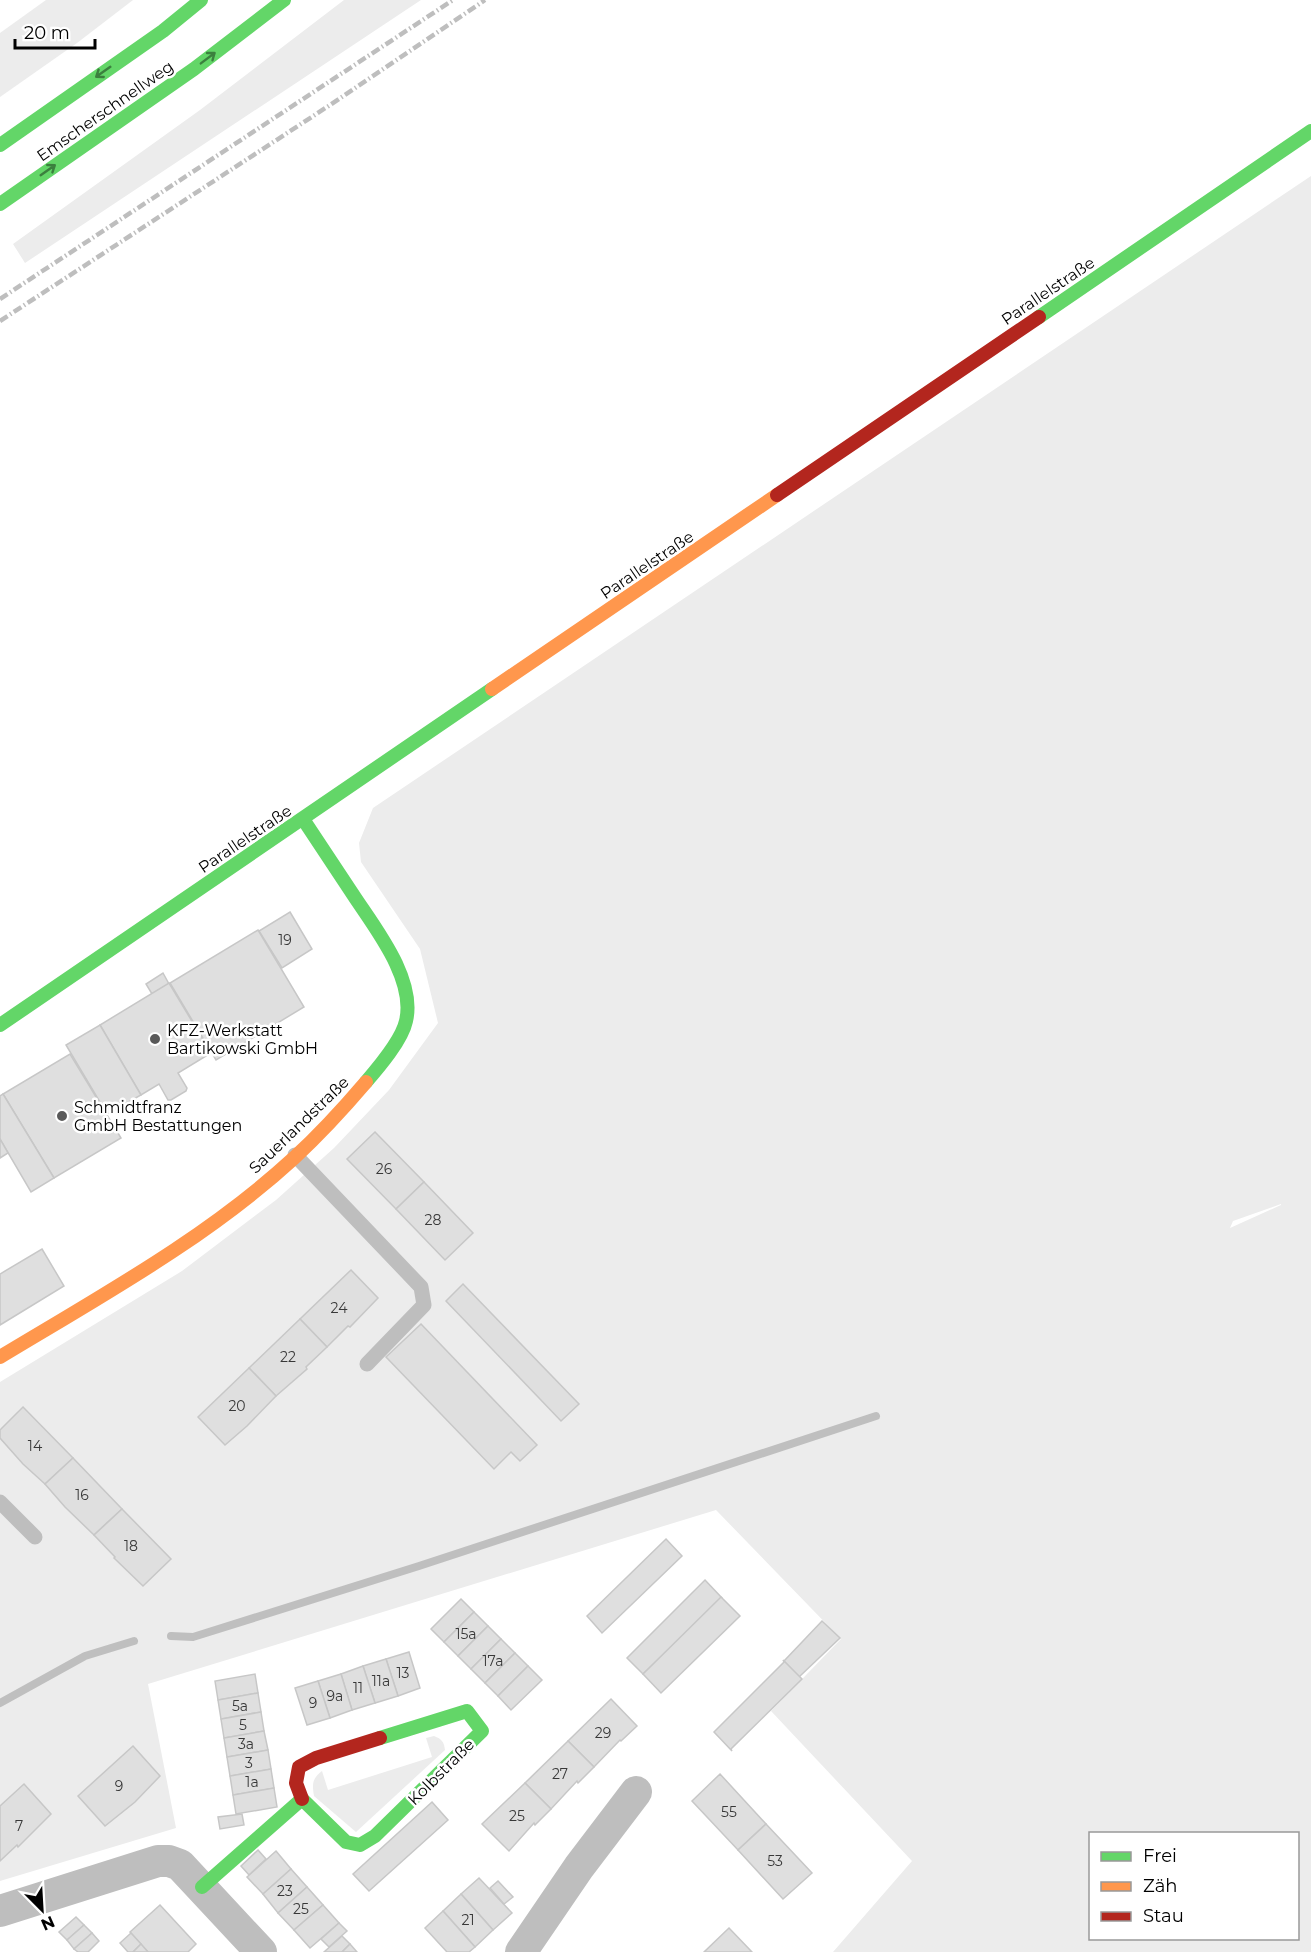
<svg xmlns="http://www.w3.org/2000/svg" width="1311" height="1952" viewBox="0 0 1311 1952" font-family="Montserrat,sans-serif">
<style>
.green{fill:#ececec;fill-rule:evenodd}
.lines{fill:none;stroke-linecap:round;stroke-linejoin:round}
.stream{stroke:#bfbfbf;stroke-width:8}
.building{fill:#dfdfdf;stroke:#c7c7c7;stroke-width:1.5}
.lane{stroke:#bebebe;stroke-width:15}
.street{stroke:#bebebe;stroke-width:32}
.fast{stroke:#63d668;stroke-width:14}
.slow{stroke:#ff974d;stroke-width:14}
.jam{stroke:#b3261e;stroke-width:14}
.rail{stroke:#bebebe;stroke-width:4.5;stroke-dasharray:9 3 1.5 3;stroke-linecap:butt}
.oneway{stroke:#3b803e}
.poi-dot{fill:#595959;stroke:#fff;stroke-width:2}
.labels{text-anchor:middle;dominant-baseline:central;stroke-width:5;stroke-linejoin:round;paint-order:stroke}
.number-label{font-size:14px;fill:#383838}
.street-label{font-size:16px;fill:#000;stroke:#fff}
.poi-label{font-size:16px;fill:#000;stroke:#fff;text-anchor:start}
</style>
<rect width="100%" height="100%" fill="#fff"/>
<g class="green">
<polygon points="46,0 133,0 77,43 0,97 0,33"/>
<polygon points="344,0 421,0 25,263 13,244 200,110"/>
<path d="M1311 176V1952H833L912 1861 771 1711 841 1639 716 1510 148 1684 176 1828 0 1881V1382L182 1271 276 1200 334 1148 389 1090 438 1023 420 949 361 862 359 843 373 808ZM1281 1204V1205L1230 1228 1233 1221ZM1090 1834H1298V1938H1090Z"/>
<path d="M434 1736C442 1739 444 1742 445 1750L356 1832 314 1796C312 1784 312 1779 322 1771L328 1790 432 1757 426 1738Z"/>
</g>
<g class="lines">
<g class="stream">
<polyline points="171,1636 193,1637 419,1566 876,1416"/>
<polyline points="0,1703 85,1656 134,1641"/>
</g>
</g>
<g class="building">
<polygon points="290,912 312,949 282,968 259,931"/>
<polygon points="258,930 304,1007 216,1060 170,983"/>
<polygon points="163,973 169,984 152,994 146,984"/>
<polygon points="169,983 211,1053 178,1073 187,1088 186,1091 171,1100 168,1100 159,1084 141,1095 100,1025"/>
<polygon points="100,1025 141,1095 107,1114 66,1045"/>
<polygon points="70,1054 121,1138 54,1178 3,1094"/>
<polygon points="3,1094 54,1178 31,1192 0,1139 0,1096"/>
<polygon points="375,1132 424,1182 396,1209 347,1159"/>
<polygon points="0,1139 8,1153 0,1158"/>
<polygon points="424,1182 473,1233 445,1260 396,1209"/>
<polygon points="42,1249 64,1286 0,1325 0,1274"/>
<polygon points="351,1270 378,1298 350,1327 348,1326 327,1347 300,1319"/>
<polygon points="463,1284 579,1404 561,1421 446,1301"/>
<polygon points="300,1319 327,1347 306,1367 307,1369 276,1396 249,1368"/>
<polygon points="421,1324 537,1445 520,1461 511,1452 494,1469 386,1357"/>
<polygon points="249,1368 276,1396 247,1426 225,1445 198,1417"/>
<polygon points="23,1407 73,1458 45,1484 23,1464 0,1438 0,1430"/>
<polygon points="73,1458 122,1509 94,1535 65,1507 45,1484"/>
<polygon points="122,1509 171,1559 143,1586 114,1558 115,1557 94,1535"/>
<polygon points="666,1539 682,1556 602,1633 587,1616"/>
<polygon points="705,1580 722,1598 643,1674 627,1658"/>
<polygon points="721,1597 740,1616 661,1693 643,1674"/>
<polygon points="461,1599 474,1612 444,1642 431,1629"/>
<polygon points="474,1612 488,1626 458,1656 444,1642"/>
<polygon points="822,1621 840,1638 799,1677 784,1661"/>
<polygon points="488,1626 501,1639 471,1669 458,1656"/>
<polygon points="501,1639 515,1653 485,1683 471,1669"/>
<polygon points="409,1652 420,1688 398,1696 386,1659"/>
<polygon points="515,1653 528,1666 498,1696 485,1683"/>
<polygon points="386,1659 398,1696 375,1703 363,1666"/>
<polygon points="783,1660 802,1679 731,1749 732,1751 714,1732 784,1662"/>
<polygon points="363,1666 375,1703 352,1710 341,1674"/>
<polygon points="528,1666 542,1680 511,1710 498,1696"/>
<polygon points="255,1674 258,1693 218,1700 215,1681"/>
<polygon points="341,1674 352,1710 330,1718 318,1681"/>
<polygon points="318,1681 330,1718 307,1725 295,1688"/>
<polygon points="258,1693 261,1712 221,1719 218,1700"/>
<polygon points="611,1699 637,1726 621,1741 620,1740 594,1767 568,1741"/>
<polygon points="261,1712 264,1731 224,1738 221,1719"/>
<polygon points="264,1731 268,1750 227,1757 224,1738"/>
<polygon points="568,1741 594,1767 578,1783 577,1781 551,1809 525,1783"/>
<polygon points="133,1746 160,1776 135,1802 105,1826 78,1796"/>
<polygon points="268,1750 271,1769 230,1776 227,1757"/>
<polygon points="271,1769 274,1788 233,1795 230,1776"/>
<polygon points="720,1774 766,1824 738,1850 692,1801"/>
<polygon points="525,1783 551,1809 535,1825 534,1823 509,1851 482,1824"/>
<polygon points="24,1784 51,1814 18,1847 17,1845 0,1861 0,1806"/>
<polygon points="274,1788 277,1807 236,1814 233,1795"/>
<polygon points="432,1802 448,1820 369,1891 353,1874"/>
<polygon points="242,1814 244,1825 220,1829 218,1817"/>
<polygon points="766,1824 812,1873 783,1899 738,1850"/>
<polygon points="258,1850 266,1859 249,1875 241,1866"/>
<polygon points="276,1851 291,1869 263,1894 247,1877"/>
<polygon points="291,1869 307,1887 278,1913 263,1894"/>
<polygon points="479,1878 512,1913 493,1930 461,1894"/>
<polygon points="498,1881 513,1897 504,1904 490,1888"/>
<polygon points="307,1887 323,1905 294,1930 278,1913"/>
<polygon points="461,1894 493,1930 475,1947 443,1911"/>
<polygon points="160,1905 196,1944 188,1952 148,1952 130,1932"/>
<polygon points="323,1905 339,1923 310,1948 294,1930"/>
<polygon points="443,1911 475,1947 469,1952 447,1952 425,1928"/>
<polygon points="76,1917 84,1925 67,1940 59,1932"/>
<polygon points="339,1923 347,1931 329,1947 321,1939"/>
<polygon points="84,1925 92,1933 74,1949 67,1940"/>
<polygon points="729,1928 752,1952 704,1952"/>
<polygon points="92,1933 99,1941 88,1952 78,1952 74,1949"/>
<polygon points="131,1933 141,1944 133,1952 128,1952 120,1943"/>
<polygon points="342,1936 350,1944 342,1952 324,1952"/>
<polygon points="141,1944 148,1952 133,1952"/>
<polygon points="350,1944 357,1952 342,1952"/>
</g>
<g class="lines">
<g class="lane">
<polyline points="295,1155 421,1287 424,1305 367,1364"/>
<polyline points="0,1502 35,1537"/>
</g>
<g class="street">
<polyline points="0,1911 158,1861 169,1861 180,1865 261,1952"/>
<polyline points="521,1952 579,1867 636,1792"/>
</g>
<g class="fast">
<polyline points="0,145 163,31 201,0"/>
<polyline points="0,204 194,69 284,0"/>
<polyline points="1039,317 1311,131"/>
<path d="M303 819C320 845 337 870 354 896 375 928 416 979 406 1021 402 1040 379 1067 366 1082"/>
<polyline points="0,1025 492,689"/>
<polyline points="202,1887 302,1799 346,1842 360,1845 375,1836 482,1731 467,1711 380,1738"/>
</g>
<g class="slow">
<polyline points="492,689 777,495"/>
<path d="M0 1357C101 1296 207 1238 294 1158 320 1134 343 1109 366 1082"/>
</g>
<g class="jam">
<polyline points="777,495 1039,317"/>
<polyline points="302,1799 296,1783 299,1767 316,1758 380,1738"/>
</g>
<g class="rail">
<polyline points="0,299 453,0"/>
<polyline points="0,321 330,105 485,0"/>
</g>
</g>
<defs><path id="oneway-shaft" d="M-6 0H5M1.5-3L5.5 0L1.5 3" fill="none" stroke-width="1.6" stroke-linecap="round" stroke-linejoin="round" transform="scale(1.5)"/></defs>
<g class="oneway">
<use href="#oneway-shaft" transform="translate(208 58) rotate(-37)"/>
<use href="#oneway-shaft" transform="translate(103 72) rotate(145)"/>
<use href="#oneway-shaft" transform="translate(48 170) rotate(-35)"/>
</g>
<g class="poi-dot">
<circle cx="155" cy="1039" r="6"/>
<circle cx="62" cy="1116" r="6"/>
</g>
<g class="labels">
<g class="number-label">
<text x="285" y="940">19</text>
<text x="384" y="1169">26</text>
<text x="433" y="1220">28</text>
<text x="339" y="1308">24</text>
<text x="288" y="1357">22</text>
<text x="237" y="1406">20</text>
<text x="35" y="1446">14</text>
<text x="82" y="1495">16</text>
<text x="131" y="1546">18</text>
<text x="466" y="1634">15a</text>
<text x="493" y="1661">17a</text>
<text x="403" y="1673">13</text>
<text x="381" y="1681">11a</text>
<text x="358" y="1688">11</text>
<text x="335" y="1696">9a</text>
<text x="313" y="1703">9</text>
<text x="240" y="1706">5a</text>
<text x="243" y="1725">5</text>
<text x="603" y="1733">29</text>
<text x="246" y="1744">3a</text>
<text x="249" y="1763">3</text>
<text x="560" y="1774">27</text>
<text x="252" y="1782">1a</text>
<text x="119" y="1786">9</text>
<text x="729" y="1812">55</text>
<text x="517" y="1816">25</text>
<text x="19" y="1826">7</text>
<text x="775" y="1861">53</text>
<text x="285" y="1891">23</text>
<text x="301" y="1909">25</text>
<text x="468" y="1920">21</text>
</g>
<g class="street-label">
<text transform="translate(105 111) rotate(-35)">Emscherschnellweg</text>
<text transform="translate(1048 291) rotate(-34)">Parallelstraße</text>
<text transform="translate(647 565) rotate(-34)">Parallelstraße</text>
<text transform="translate(245 839) rotate(-34)">Parallelstraße</text>
<text transform="translate(299 1125) rotate(-44)">Sauerlandstraße</text>
<text transform="translate(441 1772) rotate(-45)">Kolbstraße</text>
</g>
<g class="poi-label">
<text x="167" y="1030">KFZ-Werkstatt<tspan x="167" dy="18">Bartikowski GmbH</tspan></text>
<text x="74" y="1107">Schmidtfranz<tspan x="74" dy="18">GmbH Bestattungen</tspan></text>
</g>
</g>
<rect x="1089" y="1832" width="210" height="108" fill="#ffffff" stroke="#999999" stroke-width="1.5"/>
<rect x="1101" y="1852" width="30" height="9" fill="#63d668" stroke="#999999" stroke-width="1.5"/>
<text x="1143" y="1862" font-size="18" fill="#000000">Frei</text>
<rect x="1101" y="1882" width="30" height="9" fill="#ff974d" stroke="#999999" stroke-width="1.5"/>
<text x="1143" y="1892" font-size="18" fill="#000000">Zäh</text>
<rect x="1101" y="1912" width="30" height="9" fill="#b3261e" stroke="#999999" stroke-width="1.5"/>
<text x="1143" y="1922" font-size="18" fill="#000000">Stau</text>
<g transform="translate(42 1910) rotate(156)" stroke="#ffffff" stroke-width="4.5" paint-order="stroke">
<path d="M0-4.5L10 22L0 15L-10 22Z" fill="#000000"/>
<text y="-9" font-size="16" font-weight="bold" text-anchor="middle" fill="#000000">N</text>
</g>
<path d="M15 39v9h80v-9" fill="none" stroke="#000000" stroke-width="3"/>
<text x="24" y="39" font-size="18" fill="#000000" stroke="#ffffff" stroke-width="4.5" paint-order="stroke">20 m</text>
</svg>
